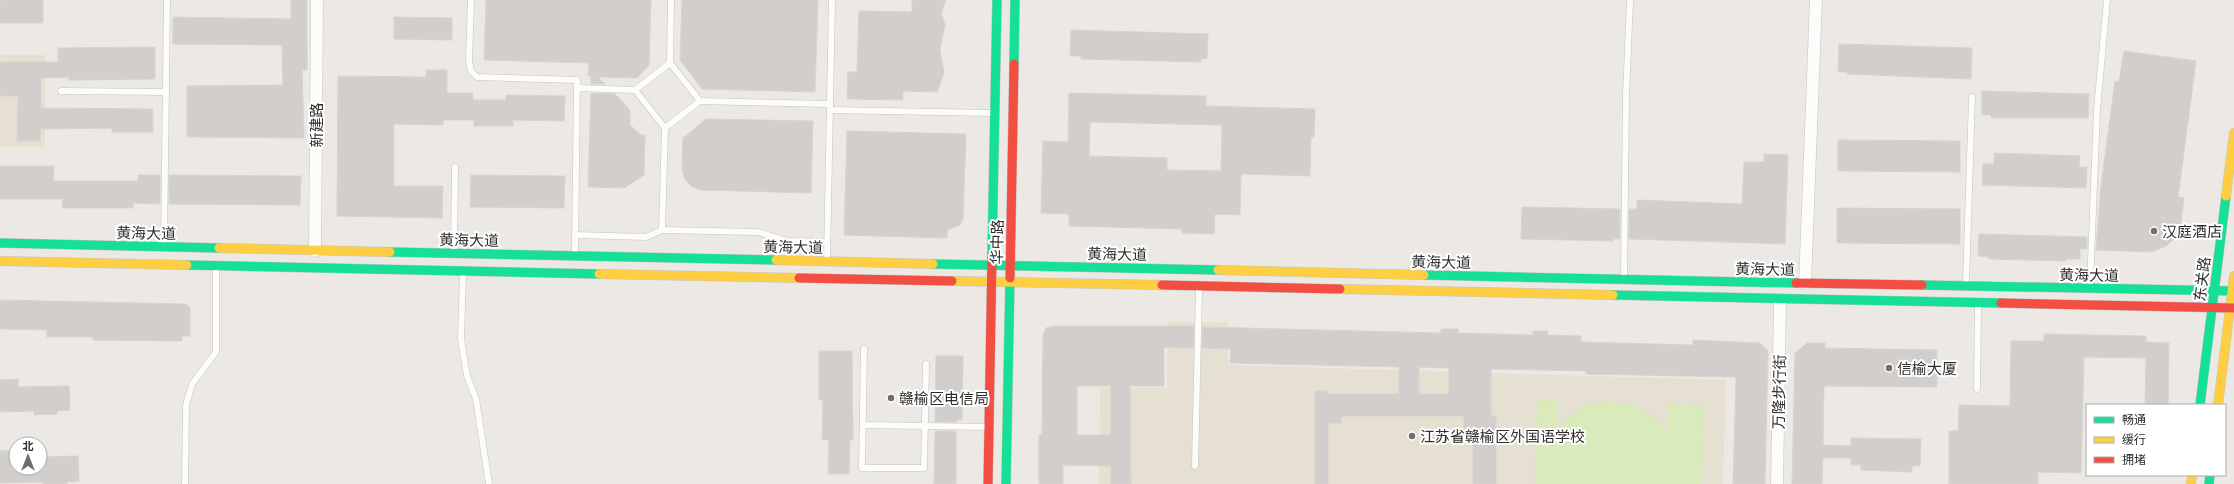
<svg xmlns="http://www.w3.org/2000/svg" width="2234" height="484" viewBox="0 0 2234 484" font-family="'PT Sans Narrow','Noto Sans SC',sans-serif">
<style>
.education{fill:#e6e0d3}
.pitch{fill:#d9eabb}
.building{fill:#d1cecb;stroke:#d7d4d0;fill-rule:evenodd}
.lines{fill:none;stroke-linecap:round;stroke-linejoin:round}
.lane-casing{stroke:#c5c4c5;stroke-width:7}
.street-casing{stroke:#c5c4c5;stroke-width:13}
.fast-casing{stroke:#c5c4c5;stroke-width:10}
.slow-casing{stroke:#c5c4c5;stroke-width:10}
.jam-casing{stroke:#c5c4c5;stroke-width:10}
.lane{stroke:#fcfcfb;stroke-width:6}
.street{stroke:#fcfcfb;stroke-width:12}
.fast{stroke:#16e098;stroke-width:9}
.slow{stroke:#ffcf43;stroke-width:9}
.jam{stroke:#f24e42;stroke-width:9}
.poi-dot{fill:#706f6e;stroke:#fff;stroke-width:1.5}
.labels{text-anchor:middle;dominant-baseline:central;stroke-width:4;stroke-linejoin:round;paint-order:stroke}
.street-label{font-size:15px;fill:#2e2e2e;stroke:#fff}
.poi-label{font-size:15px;fill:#2e2e2e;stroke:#fff;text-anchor:start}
</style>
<rect width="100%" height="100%" fill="#ece8e4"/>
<g class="education">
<rect x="0" y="55" width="45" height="92"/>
<polygon points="1168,322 1228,322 1228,365 1726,380 1723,484 1099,484 1100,388 1167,388"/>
</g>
<path class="pitch" d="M1537 400 1558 401V427C1593 392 1633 394 1667 430V404L1704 406 1702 484H1535Z"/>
<g class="building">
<rect x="0" y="0" width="43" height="23"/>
<polygon points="291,0 307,0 307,70 302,70 304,138 187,137 187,86 283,85 282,45 173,44 173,17 291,19"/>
<polygon points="486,0 651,0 649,65 637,78 598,77 605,84 591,84 591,76 588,76 589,63 484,60"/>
<polygon points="682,0 818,0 815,92 702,89 680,60"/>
<polygon points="912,0 946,0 941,14 945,24 940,49 944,73 937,92 903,91 903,100 847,99 848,72 857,72 859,11 912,12"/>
<polygon points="394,17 452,18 452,40 394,39"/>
<polygon points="1071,30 1208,34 1207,59 1201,59 1201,62 1081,59 1081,56 1070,56"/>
<polygon points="1839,44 1972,48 1971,79 1847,74 1848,72 1838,72"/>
<polygon points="155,47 155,79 69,80 69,77 41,78 41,108 153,109 153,132 112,132 112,128 41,129 40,141 17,141 18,96 0,96 0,62 58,62 58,48"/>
<polygon points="2124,51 2196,61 2178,197 2184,198 2181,222 2173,240 2166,246 2152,252 2096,250 2101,186 2115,81 2119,82"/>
<polygon points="426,70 447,70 447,93 473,93 473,100 506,100 506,95 565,96 564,121 513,120 513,126 474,126 474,120 443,120 443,125 394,124 394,186 443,186 442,218 337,216 338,76 426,77"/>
<polygon points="1982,91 2089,94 2088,118 1991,118 1991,115 1982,115"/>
<polygon points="591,93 615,94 630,110 630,125 641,135 645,135 644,175 624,188 588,187"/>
<path d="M1069 93 1206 96V106L1315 109 1314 137H1311L1310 176 1241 174 1240 215 1215 214 1214 234 1182 233V229L1069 226V214L1041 213 1043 141 1068 142ZM1090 122 1222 125 1221 171 1167 170V158L1089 156Z"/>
<polygon points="706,119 813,121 811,193 701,190 691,186 685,179 682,170 683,138"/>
<polygon points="847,131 966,134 963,219 960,225 947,230 947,238 844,235"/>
<polygon points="1838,140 1960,141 1960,172 1838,171"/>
<polygon points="1994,153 2080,156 2079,167 2087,167 2086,188 1982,185 1983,164 1994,164"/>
<polygon points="1764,154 1788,155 1785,244 1629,239 1629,209 1637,209 1637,200 1742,204 1744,162 1764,162"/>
<polygon points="0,166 54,166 53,181 138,181 138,175 160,175 160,204 133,203 133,208 62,208 63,199 0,199"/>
<polygon points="169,175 301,176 300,205 169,204"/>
<polygon points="471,175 565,176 564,208 470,207"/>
<polygon points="1522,207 1620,209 1620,239 1613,239 1613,241 1521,239"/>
<polygon points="1837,208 1960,209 1960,244 1837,243"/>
<polygon points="1979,234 2087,237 2087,249 2080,249 2080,259 2066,259 2066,261 1989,259 1989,257 1978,256"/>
<polygon points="0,300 187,304 187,307 190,307 190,336 182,336 182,341 93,340 93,337 47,337 47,330 0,329"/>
<path d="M1053 326H1194L1193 348 1164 347V386H1130L1131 484H1111V466L1063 465V484H1039V435H1042L1043 335 1046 328ZM1077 386H1111V435H1077Z"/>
<path d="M1203 327 1441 333V329H1458V333L1533 335V331H1548V335L1581 336V342L1693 345V340L1760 343 1768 351 1765 484H1733L1736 377 1586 374V371L1491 369V416H1496V484H1473V430H1464V416H1341V423H1328V484H1315V391H1327V394H1399V367L1230 363 1231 349 1202 348ZM1419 367 1449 368V394H1419Z"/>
<polygon points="2044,334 2146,336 2146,342 2169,343 2168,405 2145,405 2146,358 2084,357 2081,473 2038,472 2038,484 1949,484 1949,431 1958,431 1959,405 2010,406 2011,341 2044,341"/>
<polygon points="1807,343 1825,343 1825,348 1937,350 1937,387 1824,386 1823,445 1851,446 1851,438 1921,439 1920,466 1912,466 1912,472 1861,470 1861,465 1851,465 1851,458 1823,458 1822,484 1792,484 1795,353"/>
<polygon points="819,351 852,351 853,440 850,440 849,474 828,474 829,440 822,439 823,400 819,400"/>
<polygon points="936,356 963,356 962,420 957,420 957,422 935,422"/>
<polygon points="18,379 18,387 69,386 70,410 57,411 57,414 34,415 34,411 0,412 0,380"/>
<polygon points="935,431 956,431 956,484 934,484"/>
<polygon points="16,450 16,468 40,468 40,457 78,456 79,481 67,482 67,484 43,484 43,482 0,483 0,451"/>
</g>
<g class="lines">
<defs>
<g id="lane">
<polyline points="471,0 469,61 471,71 477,77 577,80 575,254"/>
<polyline points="670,63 635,90 665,128 700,101 670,63 671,0"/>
<polyline points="577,88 635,90"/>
<polyline points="61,91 166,92"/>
<polyline points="700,101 830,104"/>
<polyline points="830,110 992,113"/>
<polyline points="662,230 665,128"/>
<polyline points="575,235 646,237 662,230 758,232 787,241 827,242"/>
<polyline points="164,244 167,0"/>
<polyline points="454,252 455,167"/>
<polyline points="827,260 832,0"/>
<polyline points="463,273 461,339 467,376 476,399 489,484"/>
<polyline points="1624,276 1626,95 1630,0"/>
<polyline points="1966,283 1972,97"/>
<polyline points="2090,286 2097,110 2107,0"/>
<polyline points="864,349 862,468 924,468 926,364"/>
<polyline points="1977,389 1978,305"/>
<polyline points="863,425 988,427"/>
<polyline points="1195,466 1199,289"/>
<polyline points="185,484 186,405 192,384 216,352 216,267"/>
</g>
<g id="street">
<polyline points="315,251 317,0"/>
<polyline points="1805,283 1816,0"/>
<polyline points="1777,484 1780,300"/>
</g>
<g id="fast">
<polyline points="1014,64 1015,0"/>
<polyline points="0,243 219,248"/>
<polyline points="390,252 776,260"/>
<polyline points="992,255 997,0"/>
<polyline points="933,264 1218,270"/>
<polyline points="187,265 599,274"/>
<polyline points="1424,275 1796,283"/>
<polyline points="1922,285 2234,291"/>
<polyline points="1613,295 2001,303"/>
<polyline points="2200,405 2226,196"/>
<polyline points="1006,484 1010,278"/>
<polyline points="2209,484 2210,475"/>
</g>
<g id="slow">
<polyline points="2226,196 2234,133"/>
<polyline points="219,248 390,252"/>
<polyline points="776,260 933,264"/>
<polyline points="0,261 187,265"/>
<polyline points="1218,270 1424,275"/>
<polyline points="599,274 799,278"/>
<polyline points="952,281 1162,285"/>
<polyline points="1340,289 1613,295"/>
<polyline points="2218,405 2234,276"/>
<polyline points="2191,484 2192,475"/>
</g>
<g id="jam">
<polyline points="799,278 952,281"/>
<polyline points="1010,278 1014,64"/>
<polyline points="1796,283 1922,285"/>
<polyline points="1162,285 1340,289"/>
<polyline points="2001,303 2234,308"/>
<polyline points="988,484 992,255"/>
</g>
</defs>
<use href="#lane" class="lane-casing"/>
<use href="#street" class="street-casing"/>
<use href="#fast" class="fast-casing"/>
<use href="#slow" class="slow-casing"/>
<use href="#jam" class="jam-casing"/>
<use href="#lane" class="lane"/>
<use href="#street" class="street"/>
<use href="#fast" class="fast"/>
<use href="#slow" class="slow"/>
<use href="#jam" class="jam"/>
</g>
<g class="poi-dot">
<circle cx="2154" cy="231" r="4"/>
<circle cx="1889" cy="368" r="4"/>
<circle cx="891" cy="398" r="4"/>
<circle cx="1412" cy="436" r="4"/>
</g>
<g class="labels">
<g class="street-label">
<text transform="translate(316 125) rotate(-90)">新建路</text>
<text transform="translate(146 233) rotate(1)">黄海大道</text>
<text transform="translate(469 240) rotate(1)">黄海大道</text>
<text transform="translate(997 242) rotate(-89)">华中路</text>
<text transform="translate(793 247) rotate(1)">黄海大道</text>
<text transform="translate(1117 254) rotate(1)">黄海大道</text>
<text transform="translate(1441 262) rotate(1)">黄海大道</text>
<text transform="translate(1765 269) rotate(1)">黄海大道</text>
<text transform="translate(2089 275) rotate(1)">黄海大道</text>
<text transform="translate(2202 279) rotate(-83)">东关路</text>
<text transform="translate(1779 392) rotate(-89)">万隆步行街</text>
</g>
<g class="poi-label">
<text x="2162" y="231">汉庭酒店</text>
<text x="1897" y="368">信榆大厦</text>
<text x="899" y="398">赣榆区电信局</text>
<text x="1420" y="436">江苏省赣榆区外国语学校</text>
</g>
</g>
<rect x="2086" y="404" width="140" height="72" fill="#ffffff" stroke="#ababab"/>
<rect x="2094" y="417" width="20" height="6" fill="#16e098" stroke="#ababab"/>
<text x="2122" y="424" font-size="12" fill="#2e2e2e">畅通</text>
<rect x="2094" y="437" width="20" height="6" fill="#ffcf43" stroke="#ababab"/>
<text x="2122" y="444" font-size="12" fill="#2e2e2e">缓行</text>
<rect x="2094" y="457" width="20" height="6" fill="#f24e42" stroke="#ababab"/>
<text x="2122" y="464" font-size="12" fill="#2e2e2e">拥堵</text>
<g transform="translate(28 456)"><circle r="19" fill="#ffffff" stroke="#ababab"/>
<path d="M0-3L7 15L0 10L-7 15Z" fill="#706f6e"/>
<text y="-6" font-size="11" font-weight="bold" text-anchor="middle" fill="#2e2e2e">北</text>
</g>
</svg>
